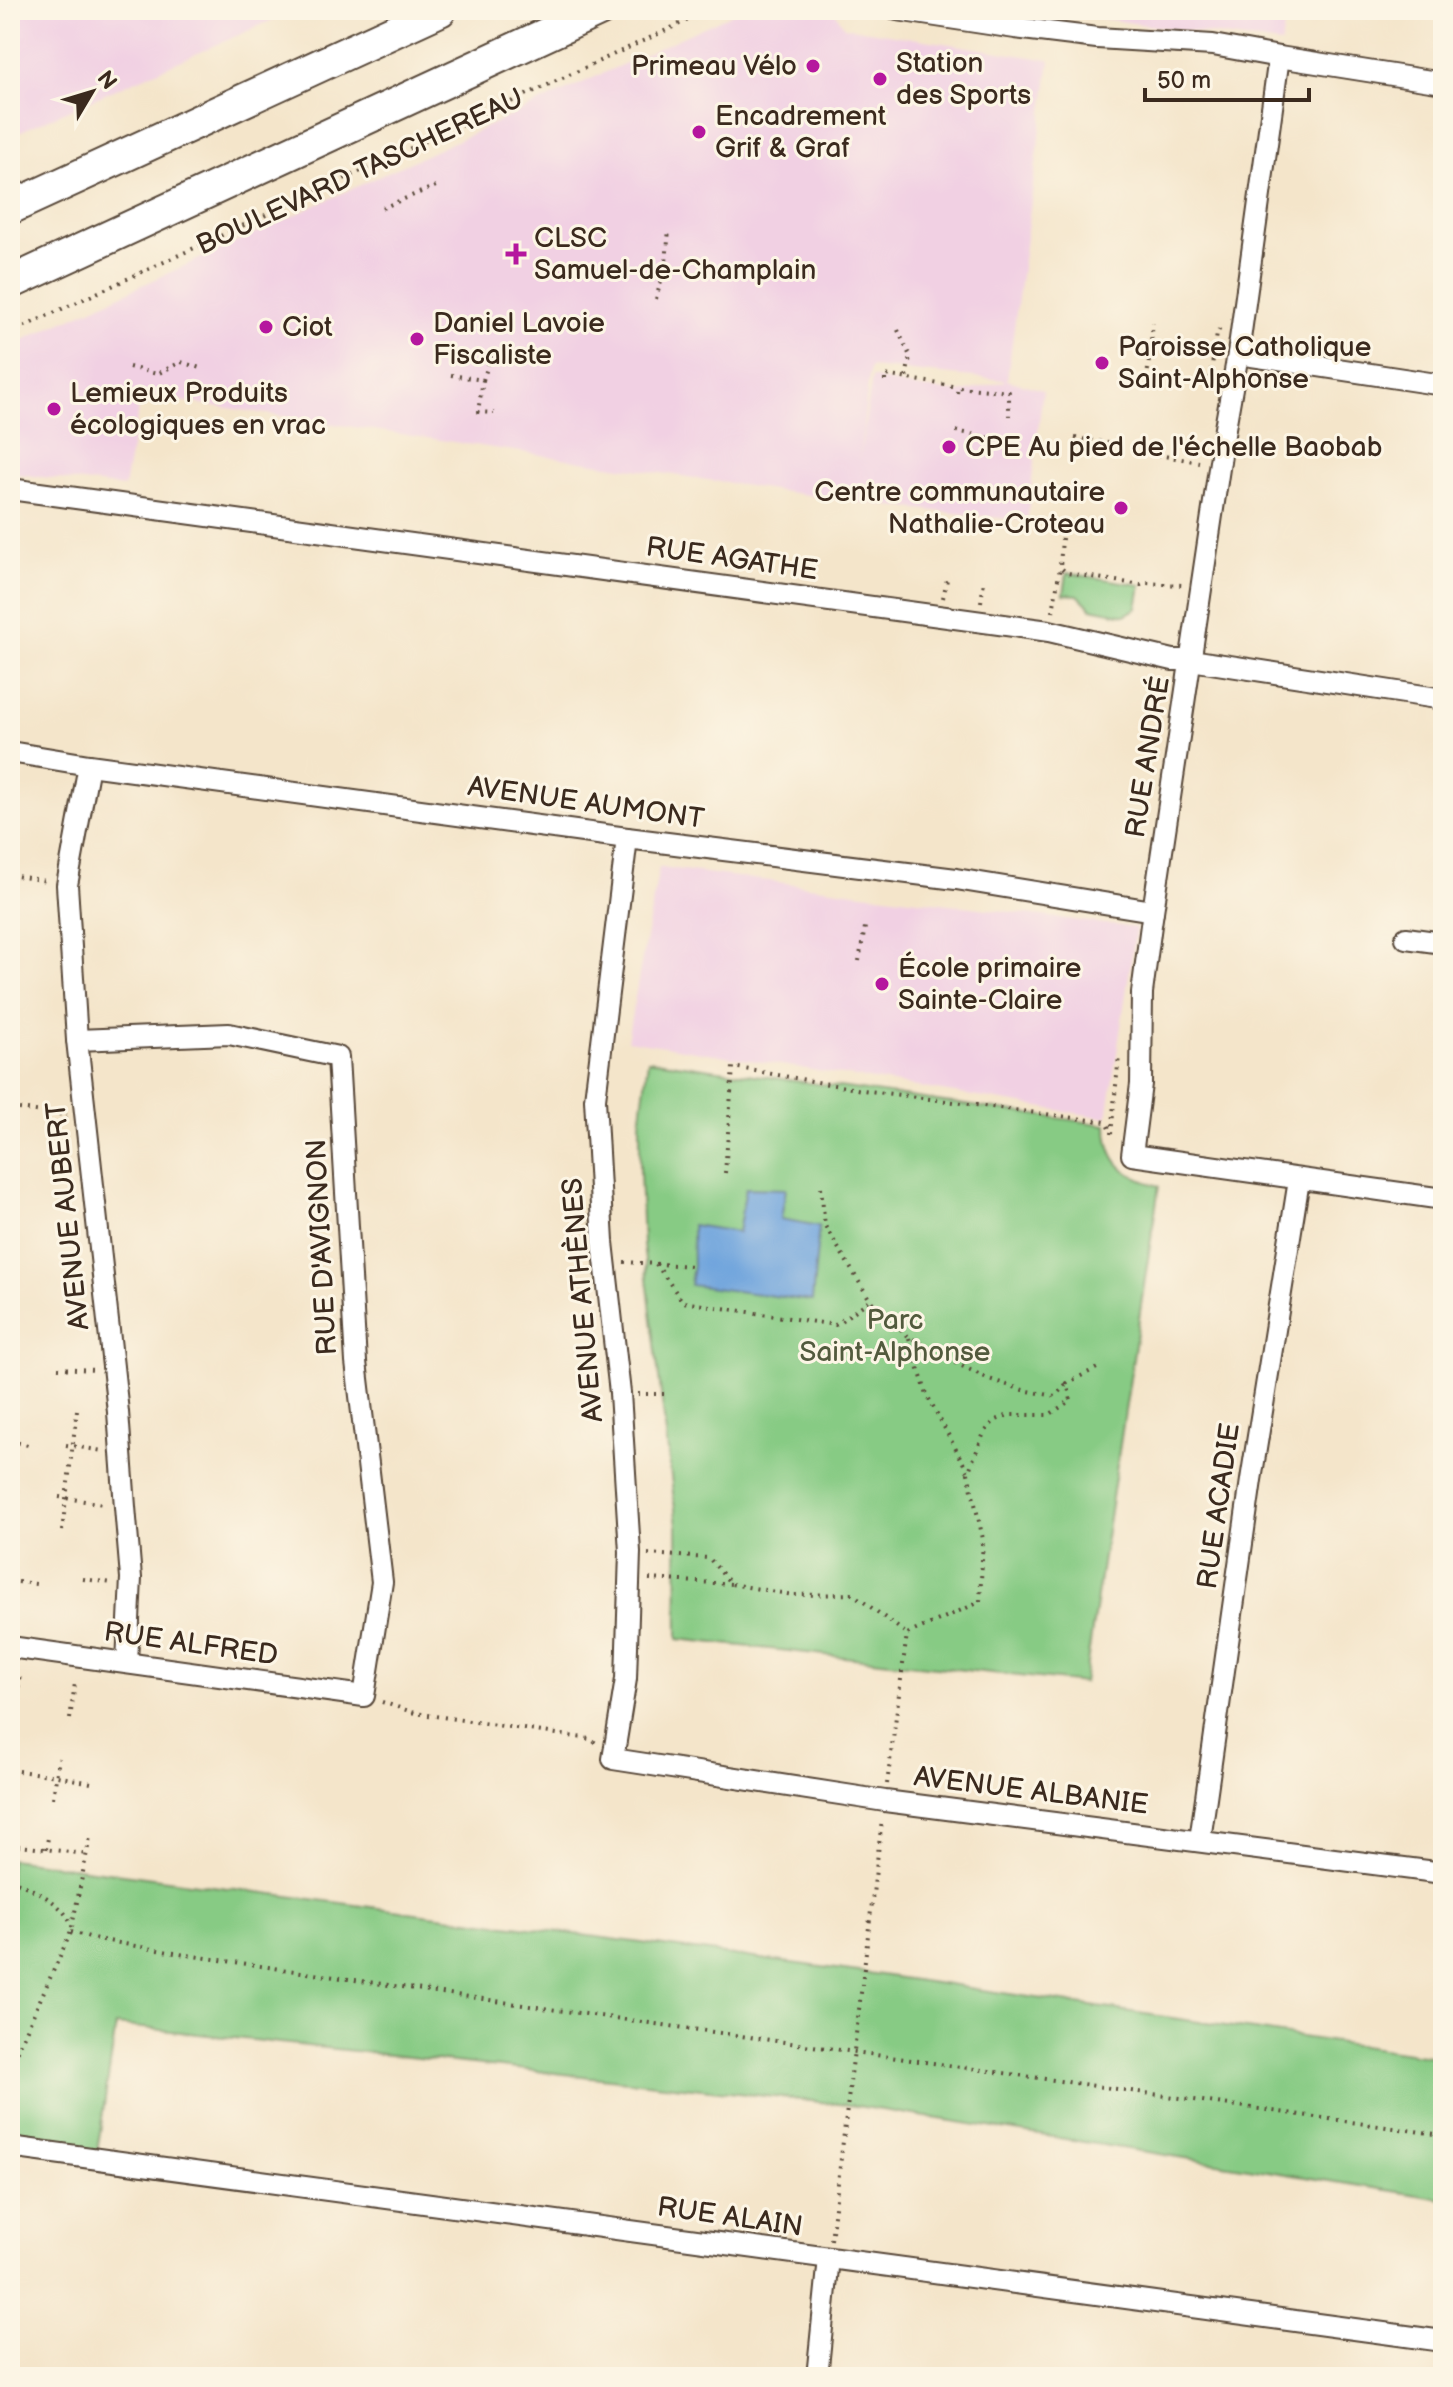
<svg xmlns="http://www.w3.org/2000/svg" width="1453" height="2387" viewBox="0 0 1453 2387" font-family="'Balsamiq Sans',sans-serif">
<style>
.built{fill:#f1d0e3;fill-rule:evenodd}
.green{fill:#87cb84;stroke:#617a51;stroke-width:2}
.water{fill:#71a5dd;stroke:#56687e;stroke-width:2}
.lines{fill:none;stroke-linecap:round;stroke-linejoin:round}
.minor-casing{stroke:#574638;stroke-width:24}
.primary-casing{stroke:#574638;stroke-width:36}
.path{stroke:#574638;stroke-width:4;stroke-dasharray:2 6;stroke-linecap:butt}
.minor{stroke:#fff;stroke-width:20}
.primary{stroke:#fff;stroke-width:32}
.poi-dot{fill:#b5179e;stroke:#fcf5e5;stroke-width:3}
.labels{text-anchor:middle;dominant-baseline:central;stroke-width:6;stroke-linejoin:round;paint-order:stroke}
.poi-label{font-size:28px;fill:#3b2a1e;stroke:#fcf5e5;text-anchor:start}
.street-label{font-size:28px;fill:#3b2a1e;stroke:#fcf5e5}
.park-label{font-size:28px;fill:#525a3d;stroke:#fcf5e5}
</style>
<rect width="100%" height="100%" fill="#fcf5e5"/>
<filter id="ink" filterUnits="userSpaceOnUse"><feTurbulence type="fractalNoise" baseFrequency=".0125" numOctaves="2"/><feDisplacementMap in="SourceGraphic" scale="16" xChannelSelector="R" yChannelSelector="G"/><feConvolveMatrix kernelMatrix="1 2 1 2 8 2 1 2 1" color-interpolation-filters="sRGB"/></filter>
<filter id="wash" filterUnits="userSpaceOnUse"><feTurbulence type="fractalNoise" baseFrequency=".006" numOctaves="4" result="noise"/><feDisplacementMap in="SourceGraphic" scale="32" xChannelSelector="R" yChannelSelector="G"/><feGaussianBlur stdDeviation="1.8" result="paint"/><feColorMatrix in="noise" values="0 0 0 0 0 0 0 0 0 0 0 0 0 0 0 0 0 1.4 0 .05"/><feComposite in="paint" operator="in"/></filter>
<g filter="url(#wash)">
<rect width="100%" height="100%" fill="#f4e5ca"/>
<g class="built">
<polygon points="10,10 295,10 10,136"/>
<path d="M741 10H834L844 27 1050 60 1007 380 1043 390 1027 521 854 502 141 395 124 487 10 473V346ZM870 367 1004 380 1005 381 960 393 906 386 872 377 859 461Z"/>
<polygon points="1041,10 1287,10 1281,44"/>
<polygon points="659,867 1136,928 1107,1118 627,1040"/>
</g>
<g class="green">
<polygon points="1067,573 1141,585 1137,608 1125,615 1091,608 1078,595 1064,594"/>
<path d="M648 1060 1107 1125C1107 1162 1125 1176 1159 1186L1084 1683 678 1639 677 1526 643 1245 640 1171V1124Z"/>
<polygon points="10,1859 874,1974 1443,2058 1443,2199 857,2106 116,2025 97,2152 10,2139"/>
</g>
<polygon class="water" points="746,1188 786,1189 781,1219 819,1226 812,1301 690,1285 693,1266 692,1225 738,1232"/>
</g>
<g filter="url(#ink)">
<g class="lines">
<defs>
<g id="minor">
<polyline points="897,10 1015,28 1097,38 1213,45 1279,57 1443,83"/>
<polyline points="1279,57 1238,354 1225,428 1151,925 1142,993 1141,1084 1132,1155 1443,1199"/>
<polyline points="1238,354 1443,385"/>
<polyline points="10,489 1049,631 1173,660 1191,660 1443,699"/>
<polyline points="10,752 89,765 627,838 956,879 1153,911"/>
<polyline points="89,765 67,885 77,1040 118,1412 125,1507 131,1578 127,1663"/>
<polyline points="627,838 595,1099 603,1242 620,1393 630,1552 626,1679 613,1759 885,1801 1443,1873"/>
<polyline points="1406,938 1443,943"/>
<polyline points="10,1647 364,1696 382,1582 356,1362 338,1057 229,1034 77,1040"/>
<polyline points="1200,1840 1251,1480 1299,1180"/>
<polyline points="10,2147 1443,2341"/>
<polyline points="817,2377 829,2258"/>
</g>
<g id="primary">
<polyline points="10,208 440,10"/>
<polyline points="10,283 599,10"/>
</g>
</defs>
<use href="#minor" class="minor-casing"/>
<use href="#primary" class="primary-casing"/>
<g class="path">
<polyline points="382,208 436,186"/>
<polyline points="656,299 666,263 669,229"/>
<polyline points="898,330 910,356 906,379"/>
<polyline points="10,333 710,10"/>
<polyline points="129,367 157,374 181,362 200,368"/>
<polyline points="451,375 483,380 478,412 494,413"/>
<polyline points="1138,378 1147,378 1153,323"/>
<polyline points="1210,378 1217,334 1220,328"/>
<polyline points="483,380 492,353"/>
<polyline points="885,381 885,375 958,387"/>
<polyline points="957,393 958,387 1009,392 1009,416"/>
<polyline points="956,431 1005,441"/>
<polyline points="1075,438 1108,443"/>
<polyline points="1158,455 1199,462"/>
<polyline points="1062,538 1060,567 1067,573 1141,585 1145,583 1183,585"/>
<polyline points="943,598 948,575"/>
<polyline points="981,602 984,581"/>
<polyline points="1053,612 1060,567"/>
<polyline points="10,875 47,881"/>
<polyline points="859,961 865,927"/>
<polyline points="19,1109 67,1115"/>
<polyline points="1111,1134 1119,1056"/>
<polyline points="725,1173 733,1067 862,1090 1106,1122 1111,1133"/>
<polyline points="821,1187 825,1226 870,1300 908,1336 947,1359 989,1379 1023,1390 1055,1396 1067,1383"/>
<polyline points="624,1262 693,1266"/>
<polyline points="656,1264 683,1302 835,1325 870,1300"/>
<polyline points="909,1338 927,1395 968,1472"/>
<polyline points="58,1368 95,1370"/>
<polyline points="638,1394 670,1394"/>
<polyline points="10,1441 28,1445"/>
<polyline points="66,1445 103,1451"/>
<polyline points="10,1491 22,1493"/>
<polyline points="59,1497 103,1504"/>
<polyline points="62,1531 77,1410"/>
<polyline points="648,1554 709,1558 731,1584 793,1595 853,1594 907,1634"/>
<polyline points="83,1579 112,1583"/>
<polyline points="649,1579 731,1584"/>
<polyline points="10,1581 36,1584"/>
<polyline points="382,1702 415,1713 590,1739 596,1743"/>
<polyline points="15,1711 20,1676"/>
<polyline points="70,1719 75,1683"/>
<polyline points="10,1770 57,1776 96,1784"/>
<polyline points="887,1784 907,1634 980,1602 983,1539 968,1473 984,1433 994,1421 1009,1415 1049,1415 1071,1400 1067,1383 1097,1368"/>
<polyline points="53,1798 59,1758"/>
<polyline points="10,1845 87,1854"/>
<polyline points="46,1849 48,1838"/>
<path d="M10 1879C31 1889 65 1902 71 1926"/>
<polyline points="71,1932 97,1939 180,1954 550,2009 1443,2135"/>
<polyline points="10,2066 71,1932 90,1837"/>
<polyline points="831,2240 882,1820"/>
</g>
<use href="#minor" class="minor"/>
<use href="#primary" class="primary"/>
</g>
</g>
<g class="poi-dot">
<circle cx="813" cy="66" r="8"/>
<circle cx="880" cy="79" r="8"/>
<circle cx="699" cy="132" r="8"/>
<path d="M512 242h8v8h8v8h-8v8h-8v-8h-8v-8h8z"/>
<circle cx="266" cy="327" r="8"/>
<circle cx="417" cy="339" r="8"/>
<circle cx="1102" cy="363" r="8"/>
<circle cx="54" cy="409" r="8"/>
<circle cx="949" cy="447" r="8"/>
<circle cx="1121" cy="508" r="8"/>
<circle cx="882" cy="984" r="8"/>
</g>
<g class="labels">
<g class="poi-label">
<text x="896" y="63">Station<tspan x="896" dy="32">des Sports</tspan></text>
<text x="797" y="66" text-anchor="end">Primeau Vélo</text>
<text x="715" y="116">Encadrement<tspan x="715" dy="32">Grif &amp; Graf</tspan></text>
<text x="534" y="238">CLSC<tspan x="534" dy="32">Samuel-de-Champlain</tspan></text>
<text x="433" y="323">Daniel Lavoie<tspan x="433" dy="32">Fiscaliste</tspan></text>
<text x="282" y="327">Ciot</text>
<text x="1118" y="347">Paroisse Catholique<tspan x="1118" dy="32">Saint-Alphonse</tspan></text>
<text x="70" y="393">Lemieux Produits<tspan x="70" dy="32">écologiques en vrac</tspan></text>
<text x="965" y="447">CPE Au pied de l'échelle Baobab</text>
<text x="1105" y="492" text-anchor="end">Centre communautaire<tspan x="1105" dy="32">Nathalie-Croteau</tspan></text>
<text x="898" y="968">École primaire<tspan x="898" dy="32">Sainte-Claire</tspan></text>
</g>
<g class="street-label">
<text transform="translate(360 172) rotate(-25)">BOULEVARD TASCHEREAU</text>
<text transform="translate(732 559) rotate(8)">RUE AGATHE</text>
<text transform="translate(1148 757) rotate(-81)">RUE ANDRÉ</text>
<text transform="translate(586 803) rotate(8)">AVENUE AUMONT</text>
<text transform="translate(68 1216) rotate(-96)">AVENUE AUBERT</text>
<text transform="translate(322 1247) rotate(-93)">RUE D'AVIGNON</text>
<text transform="translate(583 1300) rotate(-95)">AVENUE ATHÈNES</text>
<text transform="translate(1219 1506) rotate(-82)">RUE ACADIE</text>
<text transform="translate(191 1644) rotate(8)">RUE ALFRED</text>
<text transform="translate(1031 1791) rotate(7)">AVENUE ALBANIE</text>
<text transform="translate(730 2217) rotate(8)">RUE ALAIN</text>
</g>
<g class="park-label">
<text x="895" y="1320">Parc<tspan x="895" dy="32">Saint-Alphonse</tspan></text>
</g>
</g>
<rect width="1453" height="2387" fill="none" stroke="#fcf5e5" stroke-width="40"/>
<g transform="translate(92 92) rotate(52)" stroke="#fcf5e5" stroke-width="6" paint-order="stroke">
<path d="M0-6L14 30L0 20L-14 30Z" fill="#3b2a1e"/>
<text y="-12" font-size="22" font-weight="bold" text-anchor="middle" fill="#3b2a1e">N</text>
</g>
<path d="M1145 88v12h164v-12" fill="none" stroke="#3b2a1e" stroke-width="4"/>
<text x="1157" y="88" font-size="24" fill="#3b2a1e" stroke="#fcf5e5" stroke-width="6" paint-order="stroke">50 m</text>
</svg>
